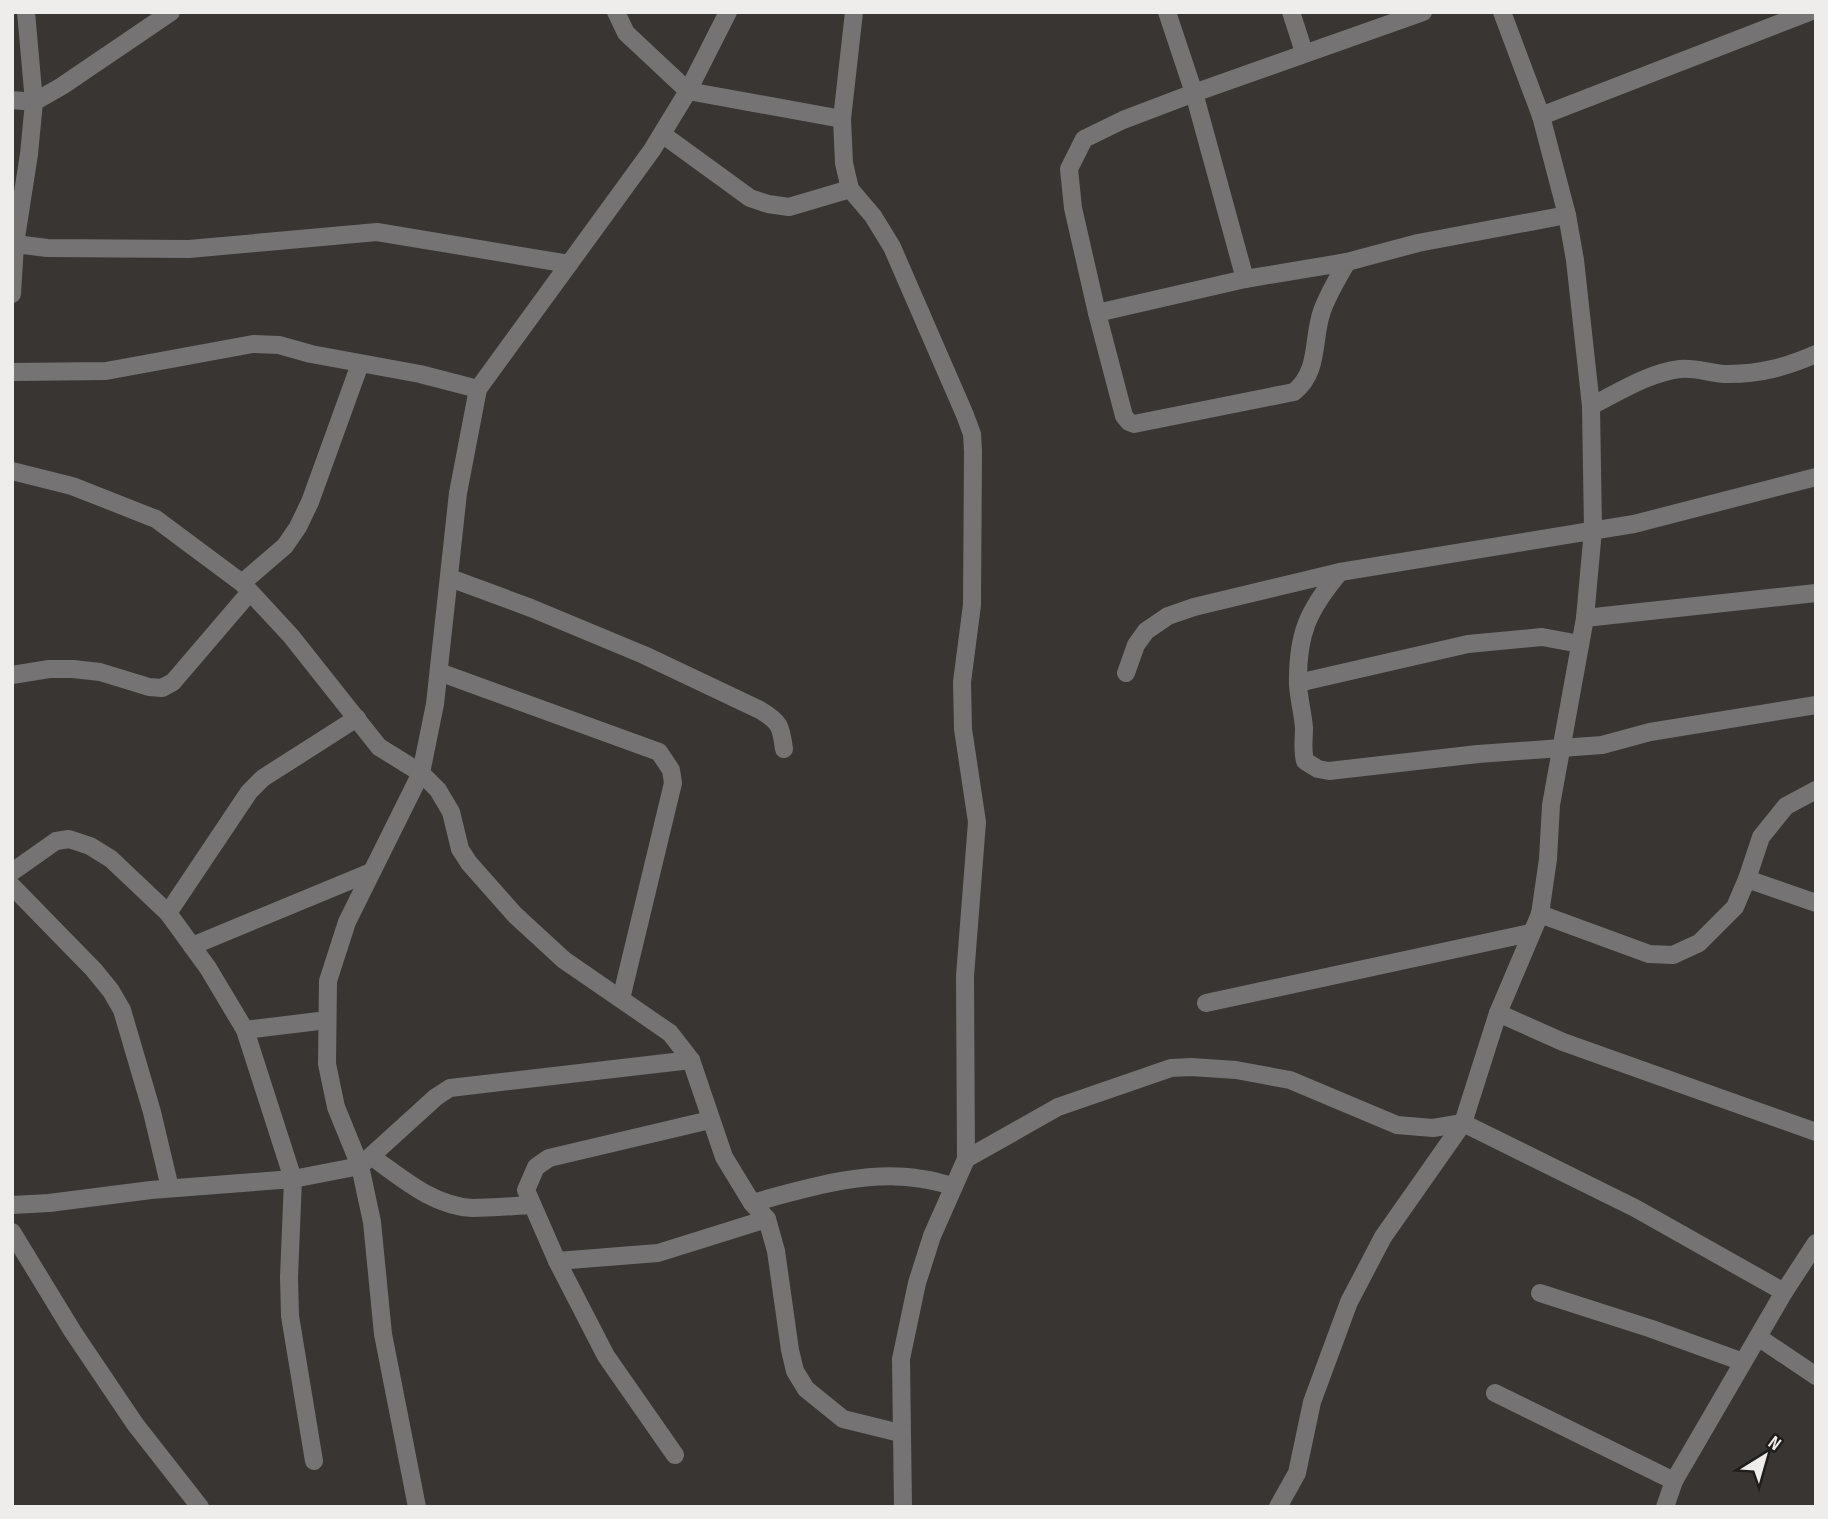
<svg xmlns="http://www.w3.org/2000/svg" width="1828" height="1519" viewBox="0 0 1828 1519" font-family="'Sofia Sans Condensed',sans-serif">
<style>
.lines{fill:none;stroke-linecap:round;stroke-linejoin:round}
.street{stroke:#757374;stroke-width:18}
</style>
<rect width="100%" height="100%" fill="#393532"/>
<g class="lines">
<g class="street">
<polyline points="616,12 626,33 688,91 842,119"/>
<polyline points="854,12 842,119 844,163 850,189 873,216 892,247 965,415 972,434 973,451 972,605 962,682 963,729 977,822 965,976 966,1159 932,1236 917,1283 901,1359 903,1507"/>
<polyline points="1167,12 1194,93 1245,279"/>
<polyline points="1291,12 1304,52"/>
<polyline points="12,100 34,102 26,12"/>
<polyline points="1541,116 1809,12"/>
<polyline points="662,134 750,198 768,204 789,207 850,189"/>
<polyline points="12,243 15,244 29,154 34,102 62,86 171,12"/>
<path d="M1347 262C1338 278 1328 294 1322 311 1312 339 1320 371 1294 392L1134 424 1129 422 1124 416 1097 313 1073 208 1069 169 1084 139 1123 120 1194 93 1423 12"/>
<polyline points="12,294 15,244 47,248 189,249 377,232 569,264"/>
<polyline points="1097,313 1245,279 1347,262 1418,243 1567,215"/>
<polyline points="12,372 106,371 253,344 279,345 311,354 420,374 478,389"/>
<path d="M1591 406C1619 392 1648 373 1680 369 1695 367 1712 374 1728 374 1761 374 1786 367 1816 354"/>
<polyline points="12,471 72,486 156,519 242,583 291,636 379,747 421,773 438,790 451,812 460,849 469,863 515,915 564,960 670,1033 691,1060 724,1157 752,1203 767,1219 776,1251 790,1350 795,1371 806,1389 843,1419 900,1433"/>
<path d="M1340 572C1308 610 1297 634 1298 685 1299 700 1303 714 1304 728 1304 740 1302 749 1305 761L1318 769 1329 771 1478 754 1602 745 1650 732 1816 705"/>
<path d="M450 578 531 608 644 655 760 710C780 722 781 726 784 749"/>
<polyline points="242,583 285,546 298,527 310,502 360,364"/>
<polyline points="1585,618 1816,593"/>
<polyline points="439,672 659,752 671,770 673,783 621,999"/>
<polyline points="1126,673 1136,645 1146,631 1168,616 1194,607 1340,572 1634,524 1816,477"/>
<polyline points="12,675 49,669 73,669 100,672 149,687 162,688 173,682 250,592"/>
<polyline points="1298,683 1468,644 1542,637 1580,644"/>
<polyline points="12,872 56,841 69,839 90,846 111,859 168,913 208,968 245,1030 293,1179 289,1277 290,1316 314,1461"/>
<polyline points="1747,879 1816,903"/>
<polyline points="12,886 94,970 111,991 122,1010 152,1112 170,1188"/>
<polyline points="168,913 249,792 263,778 357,718"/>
<polyline points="1540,914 1649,954 1673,955 1699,943 1735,907 1747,879 1761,837 1786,806 1816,790"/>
<polyline points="192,946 371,872"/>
<polyline points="1206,1003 1530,933"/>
<polyline points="1498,1013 1563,1042 1816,1132"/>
<polyline points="245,1030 327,1020"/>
<path d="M372 1157C402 1178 433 1206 472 1208 492 1208 512 1206 532 1205"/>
<polyline points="966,1159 1058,1107 1171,1068 1191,1067 1236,1070 1290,1080 1397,1125 1433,1128 1463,1123 1635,1208 1784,1292"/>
<path d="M752 1203C804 1189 867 1169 922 1179 933 1180 943 1184 954 1186"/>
<polyline points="12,1205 49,1203 151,1190 293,1179 360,1166 436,1097 450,1088 691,1060"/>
<polyline points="12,1232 73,1332 135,1424 200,1507"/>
<polyline points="557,1261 658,1253 767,1219"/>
<polyline points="1540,1293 1652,1329 1743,1362"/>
<polyline points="1758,1337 1816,1376"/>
<polyline points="1495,1393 1674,1481"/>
<polyline points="675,1455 606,1356 557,1261 526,1190 536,1167 549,1158 710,1120"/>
<polyline points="417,1507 383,1334 372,1222 360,1166 336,1107 327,1064 328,981 347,922 421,773 435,704 458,493 478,389 652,150 688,91 728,12"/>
<polyline points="1278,1507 1297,1473 1312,1402 1349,1302 1383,1237 1463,1123 1498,1013 1540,914 1548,859 1551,805 1585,618 1593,530 1591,406 1575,260 1567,215 1541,116 1502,12"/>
<polyline points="1665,1507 1674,1481 1784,1292 1816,1243"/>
</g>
</g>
<rect width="1828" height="1519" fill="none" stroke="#efedeb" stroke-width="28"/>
<g transform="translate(1765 1456) rotate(37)" stroke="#1e1d1c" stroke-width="5" paint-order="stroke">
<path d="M0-5L12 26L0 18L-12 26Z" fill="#efedeb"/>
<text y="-10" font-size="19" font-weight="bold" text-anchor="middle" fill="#efedeb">N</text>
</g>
</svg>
